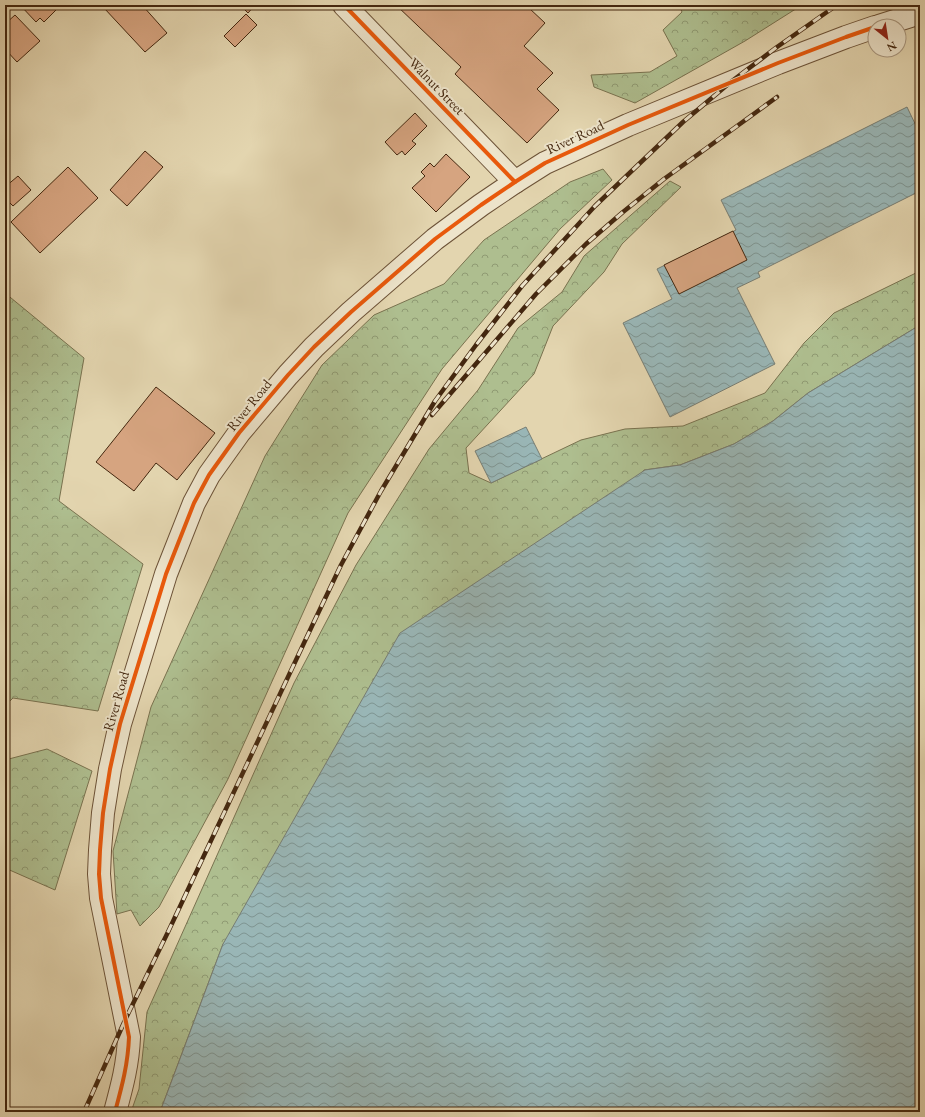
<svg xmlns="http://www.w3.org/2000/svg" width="925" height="1117" viewBox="0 0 925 1117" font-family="'EB Garamond',serif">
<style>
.forest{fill:url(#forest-crowns);stroke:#79724f}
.water{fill:url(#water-waves);stroke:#777d73}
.building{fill:#d6a480;stroke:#44270f}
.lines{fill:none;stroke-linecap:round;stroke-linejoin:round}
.minor-casing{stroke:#6c5237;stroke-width:24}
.minor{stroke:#ede4cb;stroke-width:22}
.rail-casing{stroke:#44270f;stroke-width:4.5}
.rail{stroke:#ede4cb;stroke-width:3;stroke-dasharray:9;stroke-linecap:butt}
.cycleway-casing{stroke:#ede4cb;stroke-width:6}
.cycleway{stroke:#e8590c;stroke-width:4}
.labels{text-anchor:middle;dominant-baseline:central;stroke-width:4;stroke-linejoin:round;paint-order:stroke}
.street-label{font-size:14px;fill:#44270f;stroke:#ede4cb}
</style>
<defs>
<pattern id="forest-crowns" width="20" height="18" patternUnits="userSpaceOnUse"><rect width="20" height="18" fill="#aebe8f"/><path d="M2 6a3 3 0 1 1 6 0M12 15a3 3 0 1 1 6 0" fill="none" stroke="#8f9a73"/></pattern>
<pattern id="water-waves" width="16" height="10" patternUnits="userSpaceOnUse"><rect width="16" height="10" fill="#99b6b6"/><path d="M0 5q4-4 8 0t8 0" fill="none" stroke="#7e9492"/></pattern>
</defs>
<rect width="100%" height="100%" fill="#e3d5af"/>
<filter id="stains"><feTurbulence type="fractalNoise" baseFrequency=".005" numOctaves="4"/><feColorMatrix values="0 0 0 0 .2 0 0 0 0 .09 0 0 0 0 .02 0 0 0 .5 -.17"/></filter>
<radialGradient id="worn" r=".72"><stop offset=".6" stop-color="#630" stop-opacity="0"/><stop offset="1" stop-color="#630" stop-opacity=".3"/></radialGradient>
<g class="forest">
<polygon points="679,5 802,5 745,41 635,103 594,87 591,75 650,72 677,56 663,30 682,12"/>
<polygon points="603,169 612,180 560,229 442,369 348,513 228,779 159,907 140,926 131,910 117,914 113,851 151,707 265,456 322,365 374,315 444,284 484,240 570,182"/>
<polygon points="670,181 681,187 622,244 604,272 553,326 534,374 466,448 469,473 491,483 581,440 625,429 683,426 765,393 804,343 834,313 920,271 920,325 808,393 773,421 734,444 680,465 644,470 223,944 160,1112 131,1112 139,1089 147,1012 294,683 356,565 429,449 478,390 518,328 562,292 584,256"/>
<polygon points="5,293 84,358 59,501 143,564 98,711 13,698 5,706"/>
<polygon points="47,749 92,771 55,890 5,868 5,760"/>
</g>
<g class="water">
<polygon points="907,107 920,134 920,191 758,272 760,277 737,288 775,364 670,417 623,323 672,299 657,269 736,230 721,200"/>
<polygon points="920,325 920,1112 160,1112 223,944 400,633 645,470 680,465 734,444 773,421 808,393"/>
<polygon points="526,427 542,459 491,483 475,451"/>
</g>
<g class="building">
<polygon points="20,5 55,5 58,8 44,22 40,18 36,22"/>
<polygon points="107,5 142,5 167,33 145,52 104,8"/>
<polygon points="240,5 255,5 248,13"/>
<polygon points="396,5 532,5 529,8 545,23 524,46 553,73 537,89 559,110 527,143 455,74 461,67"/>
<polygon points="246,14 257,25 235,47 224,36"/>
<polygon points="15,15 40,41 17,62 5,49 5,24"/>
<polygon points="415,113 427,126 412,141 416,144 405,155 402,151 397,155 385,142"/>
<polygon points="145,151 163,167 127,206 110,190"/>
<polygon points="446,154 470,177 436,212 412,188 425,176 421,172 430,163 434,167"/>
<polygon points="68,167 98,198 40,253 11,222"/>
<polygon points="18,176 31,190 13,206 5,198 5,187"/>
<polygon points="733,231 747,260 679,294 664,265"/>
<polygon points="156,387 215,433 177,480 156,463 134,491 96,462"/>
</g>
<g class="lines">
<defs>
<g id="minor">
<polyline points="344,5 515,182"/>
<polyline points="879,26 920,13"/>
<path d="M115 1112C122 1086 128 1064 129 1037L101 898 99 874 100 850 103 813 110 769 120 724 166 574 194 503 209 475 239 433 288 375 314 347 351 312 435 239 481 205 515 182 545 163 628 125 778 63 846 37 875 27"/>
</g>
</defs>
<use href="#minor" class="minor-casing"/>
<use href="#minor" class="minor"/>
<defs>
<g id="rail">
<polyline points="432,415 536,294 586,244 623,212 664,179 777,97"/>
<polyline points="84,1112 126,1018 168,932 312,626 341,565 381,491 435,401 476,345 522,286 595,206 683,122 732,81 777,47 837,5"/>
</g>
</defs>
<use href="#rail" class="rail-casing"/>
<use href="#rail" class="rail"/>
<defs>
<g id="cycleway">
<polyline points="344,5 515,182"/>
<path d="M115 1112C122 1086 128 1064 129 1037L101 898 99 874 100 850 103 813 110 769 120 724 166 574 194 503 209 475 239 433 288 375 314 347 351 312 435 239 481 205 515 182 545 163 628 125 778 63 846 37 875 27"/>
</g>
</defs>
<use href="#cycleway" class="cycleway-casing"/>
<use href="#cycleway" class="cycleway"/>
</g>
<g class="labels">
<g class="street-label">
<text transform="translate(437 86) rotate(46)">Walnut Street</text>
<text transform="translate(575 137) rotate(-25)">River Road</text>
<text transform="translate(249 405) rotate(-51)">River Road</text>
<text transform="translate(116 701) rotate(-74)">River Road</text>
</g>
</g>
<rect width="925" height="1117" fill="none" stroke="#e3d5af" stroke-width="20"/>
<rect x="6" y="6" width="913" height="1105" fill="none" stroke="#44270f" stroke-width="2"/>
<rect x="10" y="10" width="905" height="1097" fill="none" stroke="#44270f"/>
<g transform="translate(887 38) rotate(150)"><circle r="19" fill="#ede4cb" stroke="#a99880"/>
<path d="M0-3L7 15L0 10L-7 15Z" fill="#8f2418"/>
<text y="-6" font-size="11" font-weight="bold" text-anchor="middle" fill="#44270f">N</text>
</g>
<rect width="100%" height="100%" filter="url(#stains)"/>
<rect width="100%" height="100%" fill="url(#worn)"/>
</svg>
